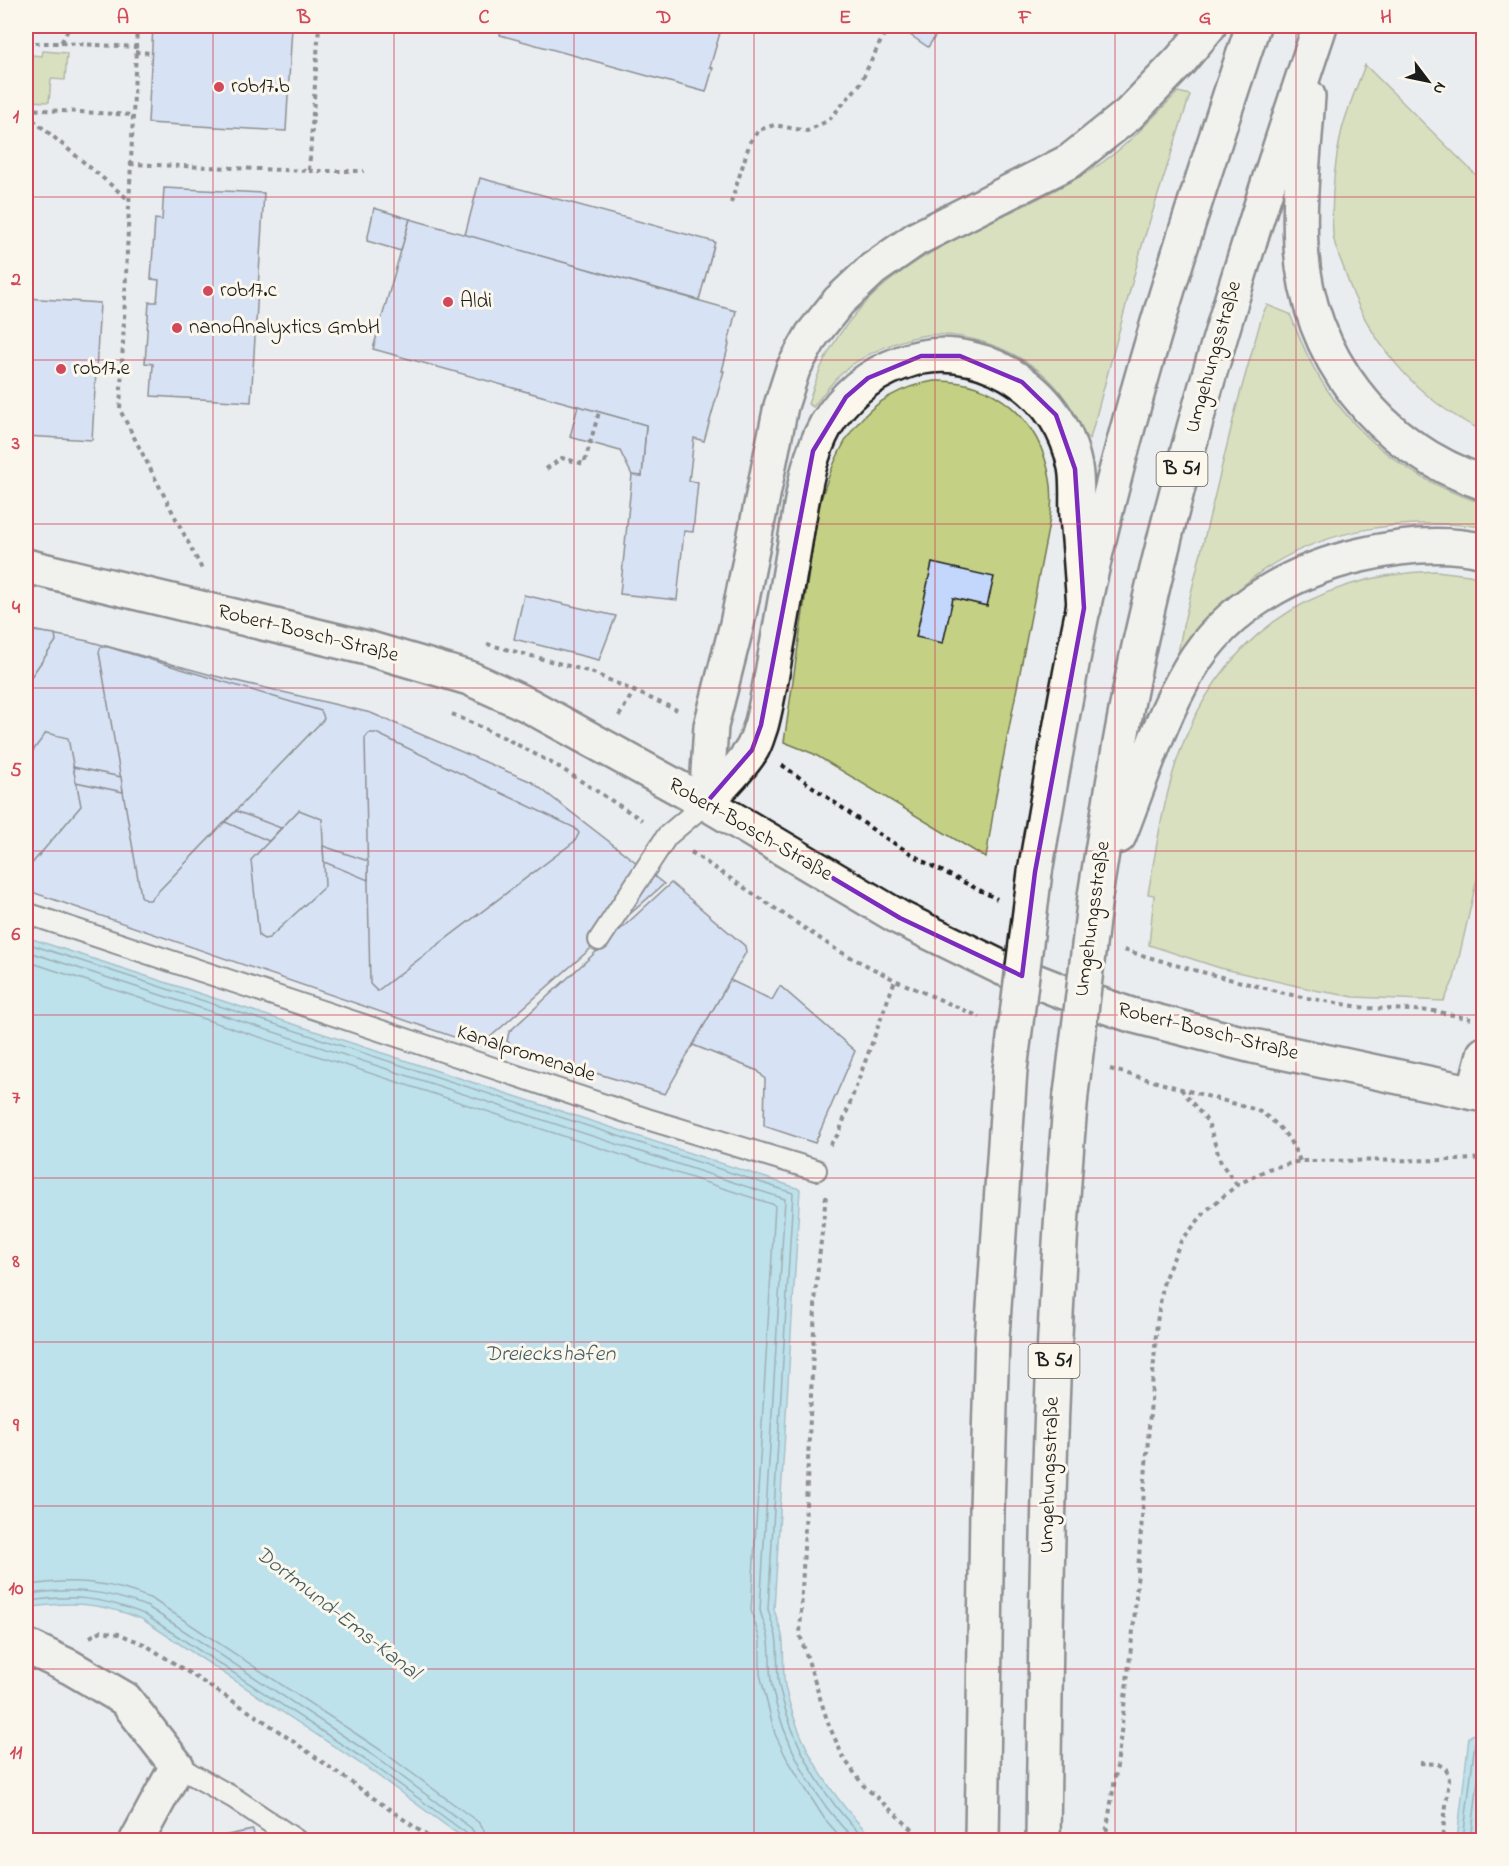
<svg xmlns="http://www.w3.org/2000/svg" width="1509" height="1866" viewBox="0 0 1509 1866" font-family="'Indie Flower',sans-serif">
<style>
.green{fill:#c4d184;stroke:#707650;stroke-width:1.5}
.water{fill:#88d4e7;stroke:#5d8a96;stroke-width:1.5}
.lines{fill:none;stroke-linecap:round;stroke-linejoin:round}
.shore{stroke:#47666d;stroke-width:1.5}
.building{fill:#c3d6fb;stroke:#1c1c1c;stroke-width:1.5}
.lane-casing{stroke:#1c1c1c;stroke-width:24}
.street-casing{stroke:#1c1c1c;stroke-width:38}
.highway-casing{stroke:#1c1c1c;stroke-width:38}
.path{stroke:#1c1c1c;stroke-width:4;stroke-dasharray:4.5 4.5;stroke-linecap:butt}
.lane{stroke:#fbf7ec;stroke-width:20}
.street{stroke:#fbf7ec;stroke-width:33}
.highway{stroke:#fbf7ec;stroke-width:33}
.highway-bridge-casing{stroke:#1c1c1c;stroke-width:38;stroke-linecap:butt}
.highway-bridge{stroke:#fbf7ec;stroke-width:33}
.marked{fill:none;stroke:#7b2cbf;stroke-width:4.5;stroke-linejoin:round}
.grid{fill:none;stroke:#d1495b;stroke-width:1.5;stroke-opacity:0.55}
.poi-dot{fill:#d1495b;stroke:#fbf7ec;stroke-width:2}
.labels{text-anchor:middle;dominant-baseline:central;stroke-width:6;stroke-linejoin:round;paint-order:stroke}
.shield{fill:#fbf7ec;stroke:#5f5e5a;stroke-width:1.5}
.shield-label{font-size:20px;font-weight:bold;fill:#1c1c1c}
.poi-label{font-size:21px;fill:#1c1c1c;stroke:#fbf7ec;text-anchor:start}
.street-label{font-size:21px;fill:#1c1c1c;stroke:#fbf7ec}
.water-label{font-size:22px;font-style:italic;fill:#425c63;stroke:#fbf7ec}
.neatline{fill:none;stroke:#d1495b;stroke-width:2}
.grid-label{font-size:20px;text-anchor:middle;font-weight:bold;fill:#d1495b}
</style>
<rect width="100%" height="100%" fill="#eaedf0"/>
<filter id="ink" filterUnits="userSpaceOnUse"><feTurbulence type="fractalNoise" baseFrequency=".0167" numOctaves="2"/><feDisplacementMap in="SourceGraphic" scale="12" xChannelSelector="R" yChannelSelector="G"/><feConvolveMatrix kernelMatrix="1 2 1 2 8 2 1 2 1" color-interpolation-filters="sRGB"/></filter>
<g filter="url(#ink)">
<g class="green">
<polygon points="43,51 67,53 65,80 51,79 49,102 29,101 32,55 42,56"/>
<path d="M1365 65 1483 182V431C1416 400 1366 339 1344 269 1340 258 1334 246 1333 234 1331 202 1334 166 1341 134 1346 111 1357 87 1365 65Z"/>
<path d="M1178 92 1190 95 1143 242 1090 439 1085 436C1079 423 1072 408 1063 396 1037 356 968 328 921 336 899 340 872 351 853 364 837 375 825 392 813 407L808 404C813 390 817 375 824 361 879 250 997 229 1094 168 1126 148 1152 118 1178 92Z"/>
<path d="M1267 305 1290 314C1299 336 1307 358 1319 377 1356 438 1415 483 1483 503V527C1400 517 1311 529 1245 584 1220 606 1199 634 1177 659L1183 626 1236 408 1262 316Z"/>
<path d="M934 381C996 379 1040 420 1050 479 1054 498 1050 520 1046 539L996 795 986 858 814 754 784 742 818 510C836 445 862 393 934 381Z"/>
<path d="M1436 571 1469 575 1484 579 1483 853 1454 979 1444 1001 1354 997 1314 990 1220 968 1149 945 1154 895 1148 894C1156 849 1163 803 1177 760 1218 639 1309 575 1436 571Z"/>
</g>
<g class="water">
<path d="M26 937 800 1189 774 1609C776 1617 780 1626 782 1635 785 1652 782 1669 785 1686 798 1745 831 1798 875 1840H466L370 1770 142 1619C99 1602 70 1601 26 1608Z"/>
<polygon points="1483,1728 1483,1840 1457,1840 1469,1737"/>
</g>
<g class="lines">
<g class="shore">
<path d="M26 943 793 1193 768 1609C770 1618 774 1627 776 1636 779 1652 776 1669 779 1686 792 1744 823 1799 866 1840"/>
<path d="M26 951 785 1199 760 1610C762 1619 766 1627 768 1636 772 1653 768 1670 772 1687 783 1743 815 1801 855 1840"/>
<polyline points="26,961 775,1205 751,1610 760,1640 760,1674 775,1734 785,1755 810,1796 824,1818 843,1840"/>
<path d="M26 1586C71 1578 110 1581 152 1599L382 1751 478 1822 484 1830 485 1840"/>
<path d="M26 1595C70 1587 106 1590 148 1607L377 1758 471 1828 475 1834 476 1840"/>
<path d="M26 1602C70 1594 102 1597 144 1614L373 1765 466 1833 469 1840"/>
<polyline points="1463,1840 1475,1742 1484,1735"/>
<polyline points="1471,1840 1482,1746 1484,1744"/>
</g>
</g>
<g class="building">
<polygon points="153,26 292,26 286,131 148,123"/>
<polygon points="502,26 722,26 710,67 713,68 706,92 500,35"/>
<polygon points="897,26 942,26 928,47"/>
<polygon points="480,178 715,242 699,300 465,235"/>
<polygon points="164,188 264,193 251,402 151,396 153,364 145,363 149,302 157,302 159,280 151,279 155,219 162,220"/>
<polygon points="374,208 410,219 401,251 367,241"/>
<polygon points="410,219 736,311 728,343 729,344 722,371 724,371 704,441 694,438 689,481 698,482 693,532 684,531 677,600 620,594 632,475 642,476 646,425 373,349"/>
<polygon points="26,298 100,303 92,440 26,436"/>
<polygon points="578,406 646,425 642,476 632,475 620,451 570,437"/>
<polygon points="932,563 994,577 987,606 953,598 943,643 916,637"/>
<polygon points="524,595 616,616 599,660 514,639"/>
<polygon points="26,629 88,641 215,676 371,713 532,782 664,884 480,1046 26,890"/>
<polygon points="26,630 55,634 56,641 26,684"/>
<polygon points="101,647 108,647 321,711 323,715 324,719 150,900 146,900 141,896 99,652"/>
<polygon points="46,733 68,738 81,806 29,867 26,867 26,760"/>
<polygon points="369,733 376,733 575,828 579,833 575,841 377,991 370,984 365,738"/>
<polygon points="73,767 121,777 123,792 76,782"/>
<polygon points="299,810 322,819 325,886 269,938 264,939 259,936 251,860"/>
<polygon points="236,811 281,828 269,841 225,822"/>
<polygon points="323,846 368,861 368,880 324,862"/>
<polygon points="671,883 745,946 746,952 665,1094 516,1049 507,1041 509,1032"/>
<polygon points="730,980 772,1000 780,986 855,1051 815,1143 764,1126 765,1079 758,1071 693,1045"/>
<polygon points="253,1830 255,1840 202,1840"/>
</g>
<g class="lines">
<defs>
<g id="lane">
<polyline points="26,913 647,1119 816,1170"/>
<polyline points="599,940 667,836 706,803"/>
<polyline points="177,1766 234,1798 296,1840"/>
</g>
<g id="street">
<polyline points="26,566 367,648 469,678 528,705 706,803 900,918 1002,968 1061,991 1131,1015 1253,1046 1484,1095"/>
<polyline points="1474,1093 1484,1054"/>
<polyline points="26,1646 70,1667 125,1699 177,1766 137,1840"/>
</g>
<g id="highway">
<path d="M1308 96C1305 145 1298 196 1301 246 1308 357 1378 447 1484 483"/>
<polyline points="706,803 711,726 737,624 781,406 793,369 812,335 839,301 873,269 916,239 1070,161 1129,114 1180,61 1209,26"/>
<path d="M706 803C721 786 739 770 751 751 756 744 758 734 761 726 768 700 772 672 777 646 784 607 791 568 797 530 803 494 808 457 826 425 844 395 868 375 901 363 937 349 976 355 1009 374 1045 395 1067 426 1075 467 1078 483 1076 501 1077 517 1080 547 1082 578 1084 608"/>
<path d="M1119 836C1141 780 1159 720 1190 668 1226 607 1294 570 1361 555 1400 546 1444 541 1484 551"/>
<path d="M1035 872C1050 784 1065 696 1083 609 1126 411 1189 217 1253 26"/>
<path d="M1095 896C1110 803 1124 708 1146 616 1192 415 1255 220 1320 26"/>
<polyline points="982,1840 987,1509 992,1337 1010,1070"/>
<path d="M1043 1840C1046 1591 1049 1343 1071 1094"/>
</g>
</defs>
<use href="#lane" class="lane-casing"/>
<use href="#street" class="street-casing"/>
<use href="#highway" class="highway-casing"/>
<g class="path">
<polyline points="137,26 120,410 203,571"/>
<polyline points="26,43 61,43 70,26"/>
<polyline points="61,43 136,47"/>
<polyline points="135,52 152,53"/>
<polyline points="26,109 133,115"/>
<polyline points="26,114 129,200"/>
<polyline points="130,164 309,171 319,26"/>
<polyline points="309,171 364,171"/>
<polyline points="731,203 750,142 759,130 774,125 807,131 829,120 860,84 888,26"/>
<polyline points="546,469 562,458 584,464 599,412"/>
<polyline points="487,644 591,672 677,710"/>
<polyline points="452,714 505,738 559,767 642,820"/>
<polyline points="619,716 634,691"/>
<polyline points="782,765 879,834 928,864 997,899"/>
<polyline points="691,852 837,950 895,980 980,1017"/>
<polyline points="1124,950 1186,968 1296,996 1366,1008 1434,1011 1471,1019"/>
<path d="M1110 1069 1257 1110C1280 1124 1289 1136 1300 1161"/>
<polyline points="1181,1089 1208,1122 1221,1163 1237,1185"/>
<polyline points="830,1145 839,1133 895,980"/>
<polyline points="826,1196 816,1286 800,1635 828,1723 843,1757 863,1785 924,1840"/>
<polyline points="90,1637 101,1631 119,1634 144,1644 267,1723 433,1840"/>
<polyline points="1420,1763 1438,1764 1446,1769 1449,1779 1442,1840"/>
<polyline points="1105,1840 1117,1766 1134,1622 1157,1322 1164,1280 1181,1241 1207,1210 1237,1185 1268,1169 1300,1161 1458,1160 1484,1158"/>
</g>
<use href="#lane" class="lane"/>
<use href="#street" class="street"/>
<use href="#highway" class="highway"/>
<defs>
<g id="highway-bridge">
<polyline points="1010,1070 1035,872"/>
<polyline points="1071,1094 1095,896"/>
</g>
</defs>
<use href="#highway-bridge" class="highway-bridge-casing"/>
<use href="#highway-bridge" class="highway-bridge"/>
</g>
</g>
<path d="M0 0H1509V1866H0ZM921 356H960L1022 382 1056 415 1075 469 1084 608 1035 872 1022 976 900 918 706 803 752 750 761 725 813 451 846 397 868 378Z" fill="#eaedf0" fill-opacity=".55" fill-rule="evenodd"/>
<path class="marked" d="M921 356H960L1022 382 1056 415 1075 469 1084 608 1035 872 1022 976 900 918 706 803 752 750 761 725 813 451 846 397 868 378Z"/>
<path class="grid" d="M213 26V1840M394 26V1840M574 26V1840M754 26V1840M935 26V1840M1115 26V1840M1296 26V1840M26 197H1484M26 360H1484M26 524H1484M26 688H1484M26 851H1484M26 1015H1484M26 1178H1484M26 1342H1484M26 1506H1484M26 1669H1484"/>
<g class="poi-dot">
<circle cx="219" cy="87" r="6"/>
<circle cx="208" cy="291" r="6"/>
<circle cx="448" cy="302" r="6"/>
<circle cx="177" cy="328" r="6"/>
<circle cx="61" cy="369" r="6"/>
</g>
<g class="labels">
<g class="shield">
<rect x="1156.5" y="452" width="51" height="34" rx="4.5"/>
<rect x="1028.5" y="1344" width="51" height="34" rx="4.5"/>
</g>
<g class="shield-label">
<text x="1182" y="469">B 51</text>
<text x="1054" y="1361">B 51</text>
</g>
<g class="poi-label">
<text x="231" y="87">rob17.b</text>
<text x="220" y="291">rob17.c</text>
<text x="460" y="302">Aldi</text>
<text x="189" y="328">nanoAnalyxtics GmbH</text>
<text x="73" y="369">rob17.e</text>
</g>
<g class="street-label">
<text transform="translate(1214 357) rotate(-74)">Umgehungsstraße</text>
<text transform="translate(308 634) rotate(14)">Robert-Bosch-Straße</text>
<text transform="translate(750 830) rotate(30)">Robert-Bosch-Straße</text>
<text transform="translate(1093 919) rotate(-82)">Umgehungsstraße</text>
<text transform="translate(1208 1032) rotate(14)">Robert-Bosch-Straße</text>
<text transform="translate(526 1054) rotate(18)">Kanalpromenade</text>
<text transform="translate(1050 1475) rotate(-88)">Umgehungsstraße</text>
</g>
<g class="water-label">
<text x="550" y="1355">Dreieckshafen</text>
<text transform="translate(337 1614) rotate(38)">Dortmund-Ems-Kanal</text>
</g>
</g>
<rect width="1509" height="1866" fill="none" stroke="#fbf7ec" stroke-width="66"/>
<g transform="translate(1428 81) rotate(122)" stroke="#fbf7ec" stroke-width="4.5" paint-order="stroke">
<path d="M0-4.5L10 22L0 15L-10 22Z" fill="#1c1c1c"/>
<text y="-9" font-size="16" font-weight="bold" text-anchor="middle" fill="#1c1c1c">N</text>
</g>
<rect x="33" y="33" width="1443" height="1800" class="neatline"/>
<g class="grid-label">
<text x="123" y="23">A</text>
<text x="304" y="23">B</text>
<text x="484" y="23">C</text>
<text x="664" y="23">D</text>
<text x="845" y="23">E</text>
<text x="1025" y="23">F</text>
<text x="1205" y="23">G</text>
<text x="1386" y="23">H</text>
<text x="16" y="122">1</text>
<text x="16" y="285">2</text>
<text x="16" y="449">3</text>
<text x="16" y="613">4</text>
<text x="16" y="776">5</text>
<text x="16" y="940">6</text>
<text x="16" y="1103">7</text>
<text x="16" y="1267">8</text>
<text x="16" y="1431">9</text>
<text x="16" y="1594">10</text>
<text x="16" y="1758">11</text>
</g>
</svg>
